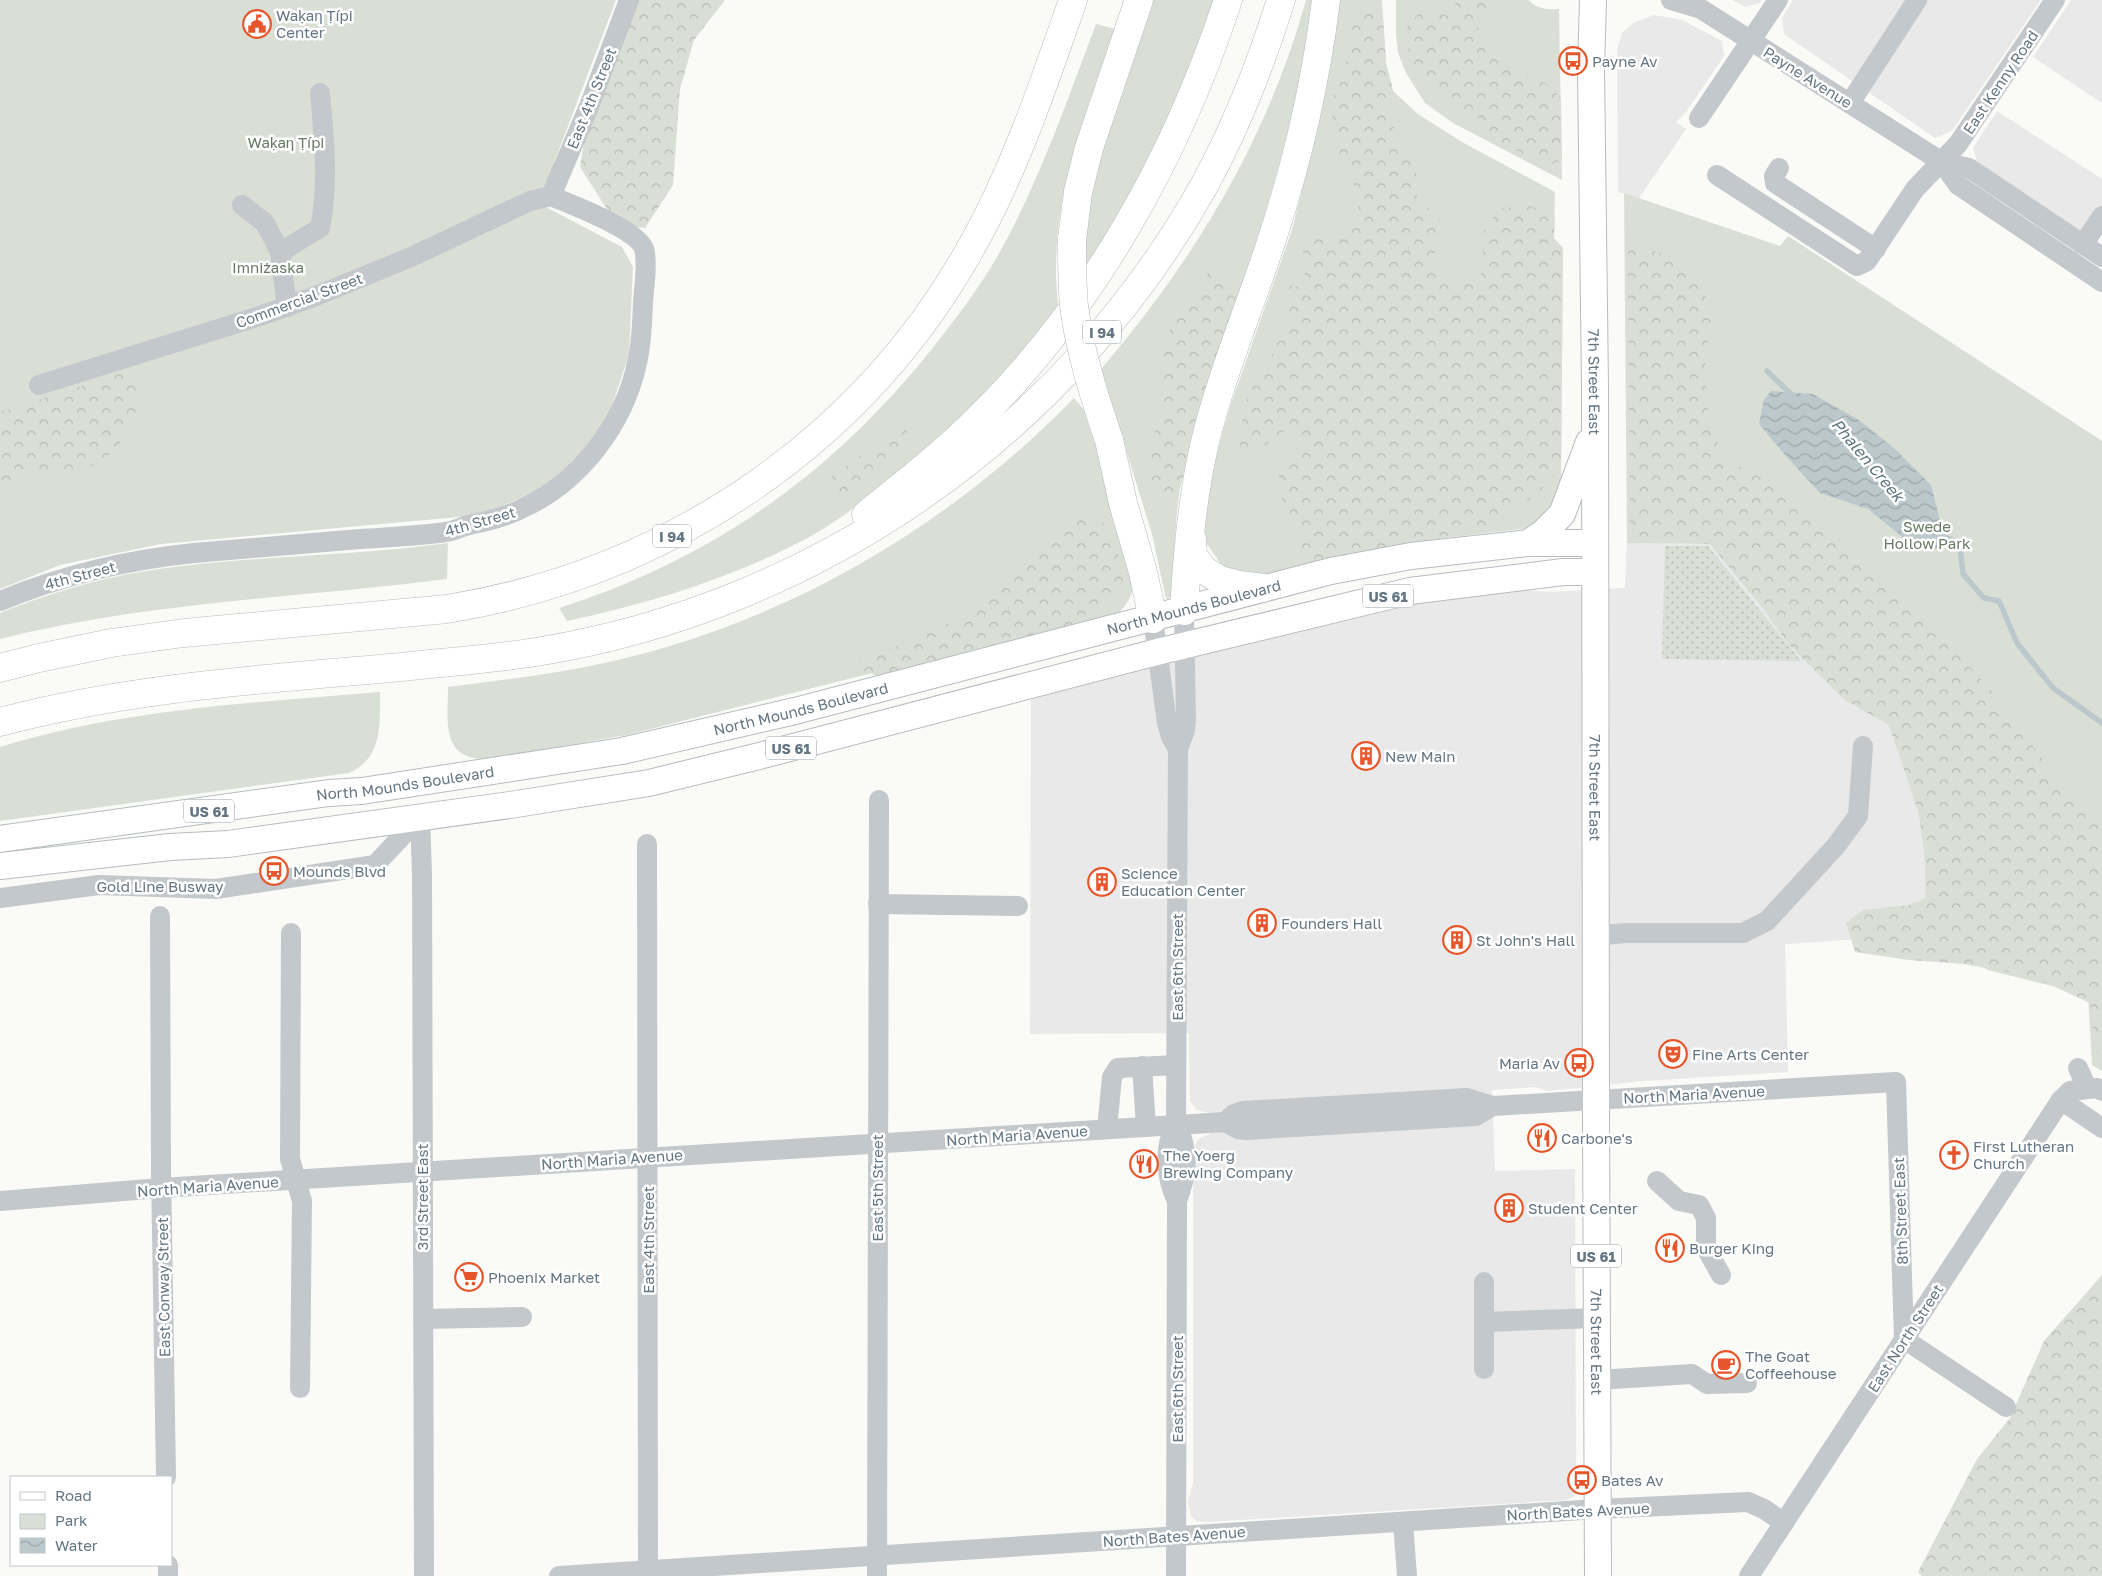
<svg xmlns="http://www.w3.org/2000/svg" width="2102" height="1576" viewBox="0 0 2102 1576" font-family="'Golos Text',sans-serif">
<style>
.built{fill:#e8e9e8}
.green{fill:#dadfd6}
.forest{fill:url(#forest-crowns)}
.garden{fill:url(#garden-dots)}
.water{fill:url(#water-waves)}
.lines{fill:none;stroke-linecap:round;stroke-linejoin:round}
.stream{stroke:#bbc8cc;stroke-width:5.5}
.major-casing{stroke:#b6bcc0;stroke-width:28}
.highway-casing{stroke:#b6bbbe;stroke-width:29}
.minor{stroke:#c3c8cc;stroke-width:20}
.major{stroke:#fff;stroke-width:26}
.highway{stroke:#fff;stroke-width:28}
.highway-bridge-casing{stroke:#b6bbbe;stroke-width:29;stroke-linecap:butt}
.highway-bridge{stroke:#fff;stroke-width:28}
.labels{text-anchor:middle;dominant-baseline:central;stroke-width:5;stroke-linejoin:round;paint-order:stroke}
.shield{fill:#fff;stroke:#929fa8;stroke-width:1}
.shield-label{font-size:14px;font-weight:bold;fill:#647683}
.poi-label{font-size:15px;fill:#647683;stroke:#fff;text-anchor:start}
.street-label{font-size:15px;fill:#647683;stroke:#fff}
.park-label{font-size:15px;fill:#677a63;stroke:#fff}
.water-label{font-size:16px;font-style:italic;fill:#5f757c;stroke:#fff}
</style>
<defs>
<pattern id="forest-crowns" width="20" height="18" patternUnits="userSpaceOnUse" patternTransform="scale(1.25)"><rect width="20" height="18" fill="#dadfd6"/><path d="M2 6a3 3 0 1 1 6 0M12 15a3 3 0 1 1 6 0" fill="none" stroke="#b4b9b3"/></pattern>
<pattern id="garden-dots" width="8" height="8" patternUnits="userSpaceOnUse" patternTransform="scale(1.25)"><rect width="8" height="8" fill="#dadfd6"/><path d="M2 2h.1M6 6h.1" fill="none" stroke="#b4b9b3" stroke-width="1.8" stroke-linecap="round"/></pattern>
<pattern id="water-waves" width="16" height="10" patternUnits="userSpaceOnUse" patternTransform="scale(1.25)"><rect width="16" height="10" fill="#bbc8cc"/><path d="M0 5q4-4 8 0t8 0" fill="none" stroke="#9ca7ab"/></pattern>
</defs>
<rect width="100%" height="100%" fill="#fafaf7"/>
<g class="built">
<polygon points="1732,0 1762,0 1760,3 1745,7"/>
<polygon points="1793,0 2041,0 1952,131 1935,138 1784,34 1782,17"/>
<polygon points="2071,0 2102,0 2102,103 2033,57"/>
<polygon points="1654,15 1682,20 1722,41 1724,56 1686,112 1676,122 1686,129 1639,198 1618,192 1617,49 1622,33 1633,23"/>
<polygon points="1997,111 2102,179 2102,207 2084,234 1977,162 1973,148"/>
<polygon points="1627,543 1710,544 1760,605 1790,646 1845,700 1889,725 1919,815 1925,858 1926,898 1922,935 1785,944 1788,1072 1644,1081 1548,1091 1536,1087 1492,1090 1495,1171 1575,1169 1576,1470 1581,1482 1574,1497 1566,1500 1208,1522 1196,1521 1191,1516 1188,1501 1193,1483 1193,1157 1195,1145 1198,1139 1210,1134 1210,1113 1197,1110 1190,1101 1189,1033 1030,1034 1031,699 1357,615 1401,606 1462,596 1527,590 1548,592 1625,588"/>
</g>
<g class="green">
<polygon points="0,0 616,0 555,160 544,206 622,247 633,267 629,354 609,415 581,454 544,488 481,515 161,544 60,565 0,589"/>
<polygon points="1150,0 1217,0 1145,174 1084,273 1085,228 1089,198 1098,164"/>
<path d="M1306 0H1317C1301 82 1282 162 1256 242 1231 322 1197 400 1181 483 1174 520 1175 559 1174 596L1166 599 1152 534 1101 369C1195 259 1267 140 1306 0Z"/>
<polygon points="1338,0 1382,0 1386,63 1393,91 1418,114 1462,142 1555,192 1554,238 1563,248 1561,483 1554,505 1531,528 1444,538 1273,578 1238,574 1221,564 1204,540 1207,503 1213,465 1231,404 1292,230 1309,162 1323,97"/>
<path d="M1396 0H1528C1538 9 1546 10 1559 9L1562 180 1453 123 1425 103 1406 73 1398 53 1396 34Z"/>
<path d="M1096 24 1115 29C1083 120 1045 213 1059 312 1015 370 960 421 904 467 875 492 846 516 813 535 736 577 651 603 567 621L559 608C713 559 835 472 935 345 957 317 979 288 997 257 1039 183 1066 103 1096 24Z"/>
<path d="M1624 193 1780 246 1788 236 2102 441V1071L2092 1065 2088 995 1988 970 1922 935C1927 895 1927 856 1919 816 1913 787 1899 755 1889 725L1845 700 1790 646 1760 605 1710 544 1627 543Z"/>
<path d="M1074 398 1084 410 1113 501 1133 585C1132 598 1126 606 1117 614L877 677 872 673 627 735 487 759C440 760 448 720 448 687 502 680 556 674 609 662 784 623 949 527 1074 398Z"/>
<path d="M448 543 447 579C298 598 146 602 0 639V613C47 594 96 579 146 571 246 555 348 557 448 543Z"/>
<path d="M380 692C380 723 383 758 349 773L0 821V747C123 709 252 703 380 692Z"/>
</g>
<g class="forest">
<polygon points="629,0 725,0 694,40 680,89 673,185 645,228 617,225 580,167 590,104"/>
<polygon points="1452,0 1495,0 1476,22 1486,54 1545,83 1561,98 1562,160 1552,164 1529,158 1502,143 1476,117 1437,93 1416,77 1409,64 1411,53 1401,41 1408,25 1421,11 1435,12 1452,17 1458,7"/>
<path d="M1371 5 1383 18 1386 63 1393 90 1387 109 1399 141 1416 163 1417 198 1443 223 1432 261 1442 282 1475 284 1485 267 1480 237 1499 209 1526 205 1555 214 1554 239 1563 248 1561 469C1539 493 1522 508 1493 525L1308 569 1299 556 1297 525 1279 494V468L1300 445 1286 430 1252 455 1239 448 1244 405 1258 377 1274 351 1287 317 1288 286 1315 287 1305 277 1303 248 1317 235 1343 233 1361 220 1353 182 1339 153 1332 120 1333 98 1350 52 1354 13Z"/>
<polygon points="1633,243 1688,264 1714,312 1705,358 1707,407 1721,456 1772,484 1844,540 1915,606 1995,695 2075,803 2102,824 2102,1071 2094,1038 2090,1003 2031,976 1964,964 1909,960 1855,952 1846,923 1863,910 1909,905 1926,898 1925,858 1919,815 1889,725 1845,700 1790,646 1760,605 1710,544 1630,540 1628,247"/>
<polygon points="1210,270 1228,286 1236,301 1198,411 1181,485 1168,497 1157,497 1149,482 1147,451 1164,409 1160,362 1169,331"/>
<path d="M136 369C140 386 139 406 132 422 122 446 103 466 77 470 62 472 46 470 31 474 20 477 10 484 0 490V412Z"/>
<polygon points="905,426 912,443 867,478 836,499 825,492 822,486 831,477 887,436"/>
<polygon points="1080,515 1101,521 1114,537 1124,579 1107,606 1092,622 877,677 872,673 852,678 849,667 868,654 912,642 957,619 1057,539"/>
<polygon points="2102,1275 2102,1576 1922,1576 1918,1572 1977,1459 2010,1418 2044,1341"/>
</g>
<polygon class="garden" points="1665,546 1708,546 1801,661 1662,659"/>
<polygon class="water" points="1771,391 1813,394 1859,420 1894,448 1931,485 1941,524 1951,539 1936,549 1906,540 1868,509 1820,493 1786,456 1759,424 1764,400"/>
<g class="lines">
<g class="stream">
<polyline points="1767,371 1794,397"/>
<polyline points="1945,538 1951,539 1960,547 1963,574 1984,598 1999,601 2017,643 2053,688 2102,723"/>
</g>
<defs>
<g id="major">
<path id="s1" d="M1593 0 1591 68 1595 387 1596 1119 1598 1576"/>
<polyline points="1528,543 1543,533 1562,514 1589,442"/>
<path id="s2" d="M0 839 329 793 362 791 622 751 795 711 1331 571 1411 556 1528 543H1595"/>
<polyline points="0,866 170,847 228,844 510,805 649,783 763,755 1157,652 1410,591 1563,572 1595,572"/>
</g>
<g id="highway">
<polyline points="1072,240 1078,192 1089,148 1139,0"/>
<polyline points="1109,440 1123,503 1143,572 1153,619"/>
<path d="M866 515C903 485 940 457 973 424 1093 308 1176 158 1228 0"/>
<polyline points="1192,539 1193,556 1204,570 1220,580 1239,585 1263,588"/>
<path d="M1184 611C1187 554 1192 497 1205 442 1222 372 1251 305 1273 236 1298 160 1316 80 1326 0"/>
<path d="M0 668 39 658 111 643 184 633 447 609C673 572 871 437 979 233 1018 161 1046 77 1073 0"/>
<path d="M0 722C131 687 267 679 402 667 447 662 492 659 536 652 817 607 1067 432 1205 184 1237 125 1261 64 1281 0"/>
</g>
</defs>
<use href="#major" class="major-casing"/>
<use href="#highway" class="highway-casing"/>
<g class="minor">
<polyline points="1671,0 1701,9 1942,162 1969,168 2102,257"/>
<polyline points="1850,103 1917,0"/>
<polyline points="1699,118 1778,0"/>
<polyline points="1942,162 1958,185 2102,282"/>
<polyline points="1779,168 1774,176 1775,183 1876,249"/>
<polyline points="1717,175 1857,266 1867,261 1915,189 1958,144 2055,0"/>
<polyline points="551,196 590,104 629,0"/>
<polyline points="242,205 265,223 280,252"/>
<polyline points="2083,245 2102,216"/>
<path d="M287 307 280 252 320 228C329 184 324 137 320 93"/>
<polyline points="39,385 260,316 316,296 411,257 530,201 551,196"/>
<path d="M0 601C63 575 126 560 194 553 249 548 305 544 360 539 389 537 418 536 446 532 454 531 461 527 469 525 487 521 506 517 523 508 580 482 624 424 637 363 642 343 642 322 643 302 644 288 648 262 644 249 637 229 572 205 551 196"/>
<polyline points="1153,619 1167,723 1171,737 1178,749"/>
<polyline points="420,817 422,874 424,1576"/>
<polyline points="647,844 648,1576"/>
<polyline points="0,898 99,885 216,889 375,865 420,817"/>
<polyline points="878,904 1018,906"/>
<polyline points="160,916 161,1169 166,1477"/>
<polyline points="291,933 290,1159 302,1201 300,1388"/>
<polyline points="1595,936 1625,933 1743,933 1767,921 1835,847 1858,816 1863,746"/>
<polyline points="1142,1066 1146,1127"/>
<polyline points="2078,1068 2087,1088"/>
<polyline points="2061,1100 2102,1128"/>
<polyline points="1225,1122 1234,1114 1243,1111 1467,1098 1493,1106 1896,1082 1904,1339 2006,1407"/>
<path d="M1176 1125C1190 1150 1187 1175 1177 1201L1176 1576"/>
<polyline points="1107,1129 1112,1077 1118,1068 1176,1065"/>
<polyline points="1657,1181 1679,1201 1699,1205 1706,1218 1706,1248 1721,1275"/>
<polyline points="0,1201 161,1188 1225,1122 1238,1129 1246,1130 1476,1116 1493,1106"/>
<path d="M1177 1201C1166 1178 1163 1148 1176 1125L1178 749 1185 730 1186 720 1184 611"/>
<polyline points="1484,1282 1484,1369"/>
<polyline points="423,1319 522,1317"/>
<polyline points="1484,1322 1597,1318"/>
<polyline points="1598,1380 1692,1374 1707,1384 1747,1383"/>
<polyline points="1403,1522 1407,1576"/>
<polyline points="168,1565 168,1576"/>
<polyline points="559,1576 1598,1509 1748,1502 1764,1509 1784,1523"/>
<polyline points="877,1576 879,800"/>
<polyline points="1749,1576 2061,1100 2070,1091 2097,1088 2102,1091"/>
</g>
<use href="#major" class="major"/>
<use href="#highway" class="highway"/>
<defs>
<path id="highway-bridge" d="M1072 240C1072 262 1072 284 1074 306 1080 352 1094 396 1109 440"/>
</defs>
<use href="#highway-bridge" class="highway-bridge-casing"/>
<use href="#highway-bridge" class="highway-bridge"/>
</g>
<defs>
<symbol id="civic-ring" viewBox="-11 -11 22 22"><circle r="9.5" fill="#fff" stroke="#e7552a" stroke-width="1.5"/><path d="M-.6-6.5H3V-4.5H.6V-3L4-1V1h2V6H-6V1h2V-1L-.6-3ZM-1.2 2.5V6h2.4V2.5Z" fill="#e7552a"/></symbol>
<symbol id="bus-ring" viewBox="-11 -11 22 22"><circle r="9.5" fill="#fff" stroke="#e7552a" stroke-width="1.5"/><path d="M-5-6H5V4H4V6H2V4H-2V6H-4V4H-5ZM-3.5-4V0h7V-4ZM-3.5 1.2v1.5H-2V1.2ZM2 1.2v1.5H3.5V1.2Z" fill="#e7552a"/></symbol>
<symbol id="building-ring" viewBox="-11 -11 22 22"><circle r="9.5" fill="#fff" stroke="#e7552a" stroke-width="1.5"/><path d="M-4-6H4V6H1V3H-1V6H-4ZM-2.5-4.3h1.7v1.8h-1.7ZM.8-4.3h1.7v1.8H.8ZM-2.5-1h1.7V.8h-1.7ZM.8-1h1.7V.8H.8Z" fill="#e7552a"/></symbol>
<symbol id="theatre-ring" viewBox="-11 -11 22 22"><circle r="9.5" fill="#fff" stroke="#e7552a" stroke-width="1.5"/><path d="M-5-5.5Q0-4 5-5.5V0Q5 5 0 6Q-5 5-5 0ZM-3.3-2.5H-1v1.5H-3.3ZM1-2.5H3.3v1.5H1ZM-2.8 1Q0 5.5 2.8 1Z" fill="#e7552a"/></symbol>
<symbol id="restaurant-ring" viewBox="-11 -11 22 22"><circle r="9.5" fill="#fff" stroke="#e7552a" stroke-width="1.5"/><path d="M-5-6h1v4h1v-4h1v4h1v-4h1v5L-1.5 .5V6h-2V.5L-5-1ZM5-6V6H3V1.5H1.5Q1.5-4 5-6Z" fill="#e7552a"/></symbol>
<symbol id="church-ring" viewBox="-11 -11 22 22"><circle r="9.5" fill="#fff" stroke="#e7552a" stroke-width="1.5"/><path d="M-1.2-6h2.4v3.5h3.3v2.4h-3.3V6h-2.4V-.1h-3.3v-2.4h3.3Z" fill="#e7552a"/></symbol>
<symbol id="supermarket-ring" viewBox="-11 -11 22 22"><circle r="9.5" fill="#fff" stroke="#e7552a" stroke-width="1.5"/><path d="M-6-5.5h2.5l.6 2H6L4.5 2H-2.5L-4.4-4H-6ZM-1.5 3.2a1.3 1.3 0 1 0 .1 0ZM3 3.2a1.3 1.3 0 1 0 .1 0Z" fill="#e7552a"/></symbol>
<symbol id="cafe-ring" viewBox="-11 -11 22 22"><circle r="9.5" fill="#fff" stroke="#e7552a" stroke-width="1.5"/><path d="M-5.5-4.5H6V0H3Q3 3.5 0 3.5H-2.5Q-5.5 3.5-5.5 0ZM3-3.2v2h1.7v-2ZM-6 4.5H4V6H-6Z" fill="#e7552a"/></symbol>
</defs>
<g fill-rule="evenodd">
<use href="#civic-ring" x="241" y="8" width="32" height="32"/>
<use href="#bus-ring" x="1557" y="45" width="32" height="32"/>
<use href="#building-ring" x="1350" y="740" width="32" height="32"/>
<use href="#bus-ring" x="258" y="855" width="32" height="32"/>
<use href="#building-ring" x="1086" y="866" width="32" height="32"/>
<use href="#building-ring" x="1246" y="907" width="32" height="32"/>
<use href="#building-ring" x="1441" y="924" width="32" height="32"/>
<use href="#theatre-ring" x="1657" y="1038" width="32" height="32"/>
<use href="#bus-ring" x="1563" y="1047" width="32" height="32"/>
<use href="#restaurant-ring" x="1526" y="1122" width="32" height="32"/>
<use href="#church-ring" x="1938" y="1139" width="32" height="32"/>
<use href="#restaurant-ring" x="1128" y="1148" width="32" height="32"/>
<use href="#building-ring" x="1493" y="1192" width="32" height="32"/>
<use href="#restaurant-ring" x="1654" y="1232" width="32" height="32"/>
<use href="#supermarket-ring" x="453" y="1261" width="32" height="32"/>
<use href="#cafe-ring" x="1710" y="1349" width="32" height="32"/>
<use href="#bus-ring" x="1566" y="1464" width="32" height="32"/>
</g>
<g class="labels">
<g class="shield">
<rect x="1083" y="320.5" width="38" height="23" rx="4"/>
<rect x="653" y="524.5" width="38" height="23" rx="4"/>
<rect x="1363" y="584.5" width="50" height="23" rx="4"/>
<rect x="766" y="736.5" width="50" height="23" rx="4"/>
<rect x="184" y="799.5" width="50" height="23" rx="4"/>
<rect x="1571" y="1244.5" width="50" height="23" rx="4"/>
</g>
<g class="shield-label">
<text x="1102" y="332">I 94</text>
<text x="672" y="536">I 94</text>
<text x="1388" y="596">US 61</text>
<text x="791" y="748">US 61</text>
<text x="209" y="811">US 61</text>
<text x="1596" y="1256">US 61</text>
</g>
<g class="poi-label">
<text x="276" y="15">Waḳaƞ Ṭípi<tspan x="276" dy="17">Center</tspan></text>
<text x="1592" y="61">Payne Av</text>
<text x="1385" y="756">New Main</text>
<text x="293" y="871">Mounds Blvd</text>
<text x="1121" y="873">Science<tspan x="1121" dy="17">Education Center</tspan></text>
<text x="1281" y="923">Founders Hall</text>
<text x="1476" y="940">St John's Hall</text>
<text x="1692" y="1054">Fine Arts Center</text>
<text x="1560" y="1063" text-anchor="end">Maria Av</text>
<text x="1561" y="1138">Carbone's</text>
<text x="1973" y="1146">First Lutheran<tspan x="1973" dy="17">Church</tspan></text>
<text x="1163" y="1155">The Yoerg<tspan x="1163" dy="17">Brewing Company</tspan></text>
<text x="1528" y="1208">Student Center</text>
<text x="1689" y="1248">Burger King</text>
<text x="488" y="1277">Phoenix Market</text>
<text x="1745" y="1356">The Goat<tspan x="1745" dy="17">Coffeehouse</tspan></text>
<text x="1601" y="1480">Bates Av</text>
</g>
<g class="street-label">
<text transform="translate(1808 77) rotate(32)">Payne Avenue</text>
<text transform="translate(2000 82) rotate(-56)">East Kenny Road</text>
<text transform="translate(591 98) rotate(-68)">East 4th Street</text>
<text transform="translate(299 300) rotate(-20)">Commercial Street</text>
<text stroke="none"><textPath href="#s1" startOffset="382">7th Street East</textPath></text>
<text transform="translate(480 521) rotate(-16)">4th Street</text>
<text transform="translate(80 575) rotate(-15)">4th Street</text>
<text stroke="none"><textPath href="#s2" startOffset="1218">North Mounds Boulevard</textPath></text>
<text stroke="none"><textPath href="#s2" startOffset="812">North Mounds Boulevard</textPath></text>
<text stroke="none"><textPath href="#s2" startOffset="409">North Mounds Boulevard</textPath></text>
<text stroke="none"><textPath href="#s1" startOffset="788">7th Street East</textPath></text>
<text x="160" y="886">Gold Line Busway</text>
<text transform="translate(1177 967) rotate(-90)">East 6th Street</text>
<text transform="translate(1694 1094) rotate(-3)">North Maria Avenue</text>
<text transform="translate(1017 1135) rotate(-4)">North Maria Avenue</text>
<text transform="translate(612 1159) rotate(-4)">North Maria Avenue</text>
<text transform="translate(208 1186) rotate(-4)">North Maria Avenue</text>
<text transform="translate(877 1188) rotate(-90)">East 5th Street</text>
<text transform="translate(422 1197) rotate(-90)">3rd Street East</text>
<text transform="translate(1900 1211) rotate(-92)">8th Street East</text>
<text transform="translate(648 1240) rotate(-90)">East 4th Street</text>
<text transform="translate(163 1287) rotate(-91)">East Conway Street</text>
<text transform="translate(1905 1338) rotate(-57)">East North Street</text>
<text stroke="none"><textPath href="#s1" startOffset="1342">7th Street East</textPath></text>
<text transform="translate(1177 1389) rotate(-90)">East 6th Street</text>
<text transform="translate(1578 1511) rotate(-3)">North Bates Avenue</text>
<text transform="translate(1174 1536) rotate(-4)">North Bates Avenue</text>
</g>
<g class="park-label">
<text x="286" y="142">Waḳaƞ Ṭípi</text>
<text x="268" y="267">Imniżaska</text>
<text x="1927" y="526">Swede<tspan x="1927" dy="17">Hollow Park</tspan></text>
</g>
<g class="water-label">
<text transform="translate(1868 460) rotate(50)">Phalen Creek</text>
</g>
</g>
<rect x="10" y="1476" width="162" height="90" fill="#ffffff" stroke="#c1c8cd"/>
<rect x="20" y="1492" width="25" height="8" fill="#ffffff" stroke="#c1c8cd"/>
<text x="55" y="1501" font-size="15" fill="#647683">Road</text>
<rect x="20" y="1514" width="25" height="15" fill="#dadfd6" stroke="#c1c8cd"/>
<text x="55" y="1526" font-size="15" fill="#647683">Park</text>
<rect x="20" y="1538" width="25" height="15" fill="url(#water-waves)" stroke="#c1c8cd"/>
<text x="55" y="1551" font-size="15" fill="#647683">Water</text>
</svg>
